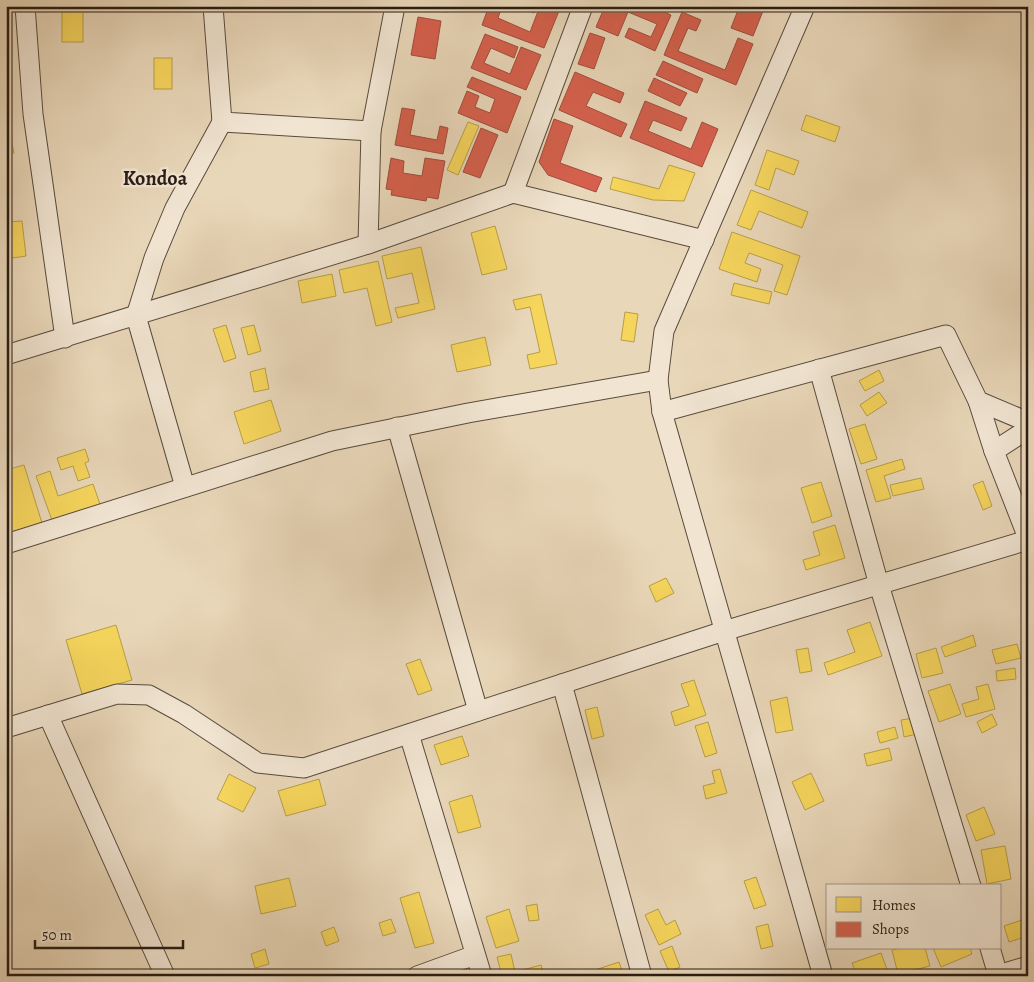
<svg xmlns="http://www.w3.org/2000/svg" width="1034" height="982" viewBox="0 0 1034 982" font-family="Alegreya,serif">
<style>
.homes{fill:#f6d55c;stroke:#b89e46}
.shops{fill:#d6604d;stroke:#a24c3c}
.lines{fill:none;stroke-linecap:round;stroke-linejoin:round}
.minor-casing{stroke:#584b3d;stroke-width:21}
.minor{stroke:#f1e5d2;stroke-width:19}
.labels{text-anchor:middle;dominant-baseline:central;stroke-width:5;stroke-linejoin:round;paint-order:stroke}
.district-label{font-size:20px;font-weight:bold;fill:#281c14;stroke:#f1e5d2}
</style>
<rect width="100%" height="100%" fill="#e9d7b9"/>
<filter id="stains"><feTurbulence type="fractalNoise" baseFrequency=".004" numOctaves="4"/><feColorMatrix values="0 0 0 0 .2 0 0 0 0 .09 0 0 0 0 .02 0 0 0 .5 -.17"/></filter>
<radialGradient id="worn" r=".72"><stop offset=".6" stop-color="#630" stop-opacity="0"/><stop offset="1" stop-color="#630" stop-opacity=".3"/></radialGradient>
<g class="homes">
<rect x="62" y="6" width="21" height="36"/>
<rect x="154" y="58" width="18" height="31"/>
<polygon points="806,115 840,127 835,142 801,130"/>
<polygon points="468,122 479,126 458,175 447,170"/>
<polygon points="6,129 9,129 14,153 6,154"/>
<polygon points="767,150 799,161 794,175 776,168 769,190 755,185"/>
<polygon points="669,165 695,173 684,201 653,200 610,189 613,177 659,189"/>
<polygon points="751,190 808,212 802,228 759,211 751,230 737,225"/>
<polygon points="22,221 26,256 6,259 6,222"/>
<polygon points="495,226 507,269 482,275 471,233"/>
<polygon points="732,232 800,256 787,295 774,291 783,265 749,253 745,263 761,269 757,282 719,269"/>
<polygon points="421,247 435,309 398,318 395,308 419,303 412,273 387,279 382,256"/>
<polygon points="378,261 392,322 376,326 367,288 344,293 339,270"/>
<polygon points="332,274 336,296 302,303 298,281"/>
<polygon points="734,283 772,292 769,304 731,295"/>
<polygon points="541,294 557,364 530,369 527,355 540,352 530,307 516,310 513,300"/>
<polygon points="625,312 638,314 634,342 621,340"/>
<polygon points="226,325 236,358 224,362 213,329"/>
<polygon points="254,325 261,351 248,355 241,328"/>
<polygon points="485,337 491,365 457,372 451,345"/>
<polygon points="265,368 269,389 254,392 250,372"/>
<polygon points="879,370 884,381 865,391 859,381"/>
<polygon points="879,392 887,403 867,416 860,405"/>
<polygon points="271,400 281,431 244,444 234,412"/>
<polygon points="865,424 877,459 861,464 849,429"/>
<polygon points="1028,435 1028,457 1026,457 1018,440"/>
<polygon points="85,449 89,461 85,463 90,477 78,481 73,466 61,470 57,458"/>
<polygon points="902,459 905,469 884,476 891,498 876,502 866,470"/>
<polygon points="24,465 42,523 6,534 6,470"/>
<polygon points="50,471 58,496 93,484 101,507 53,523 36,476"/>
<polygon points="921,478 924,489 893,496 890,485"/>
<polygon points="983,481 992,506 983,510 973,485"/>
<polygon points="821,482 832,516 812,523 801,488"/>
<polygon points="835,525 845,558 806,570 803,560 820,555 813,532"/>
<polygon points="666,578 674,593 656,602 649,586"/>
<polygon points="870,622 882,656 828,675 824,663 855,652 847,630"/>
<polygon points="116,625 132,680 82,694 66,640"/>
<polygon points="973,635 976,646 945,657 941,647"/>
<polygon points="1017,644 1021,658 996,664 992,650"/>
<polygon points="808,648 812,671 800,673 796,650"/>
<polygon points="936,648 943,673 922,678 916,654"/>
<polygon points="420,659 432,690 418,695 406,664"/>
<polygon points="1015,668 1016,679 997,681 996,671"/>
<polygon points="694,680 706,715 675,726 671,712 689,706 681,684"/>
<polygon points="950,684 961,714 939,722 928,691"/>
<polygon points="988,684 995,709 966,717 962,704 979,699 976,687"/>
<polygon points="787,697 793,730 776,733 770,701"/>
<polygon points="597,707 604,736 592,739 585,710"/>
<polygon points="992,714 997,725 982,733 977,722"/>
<polygon points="914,718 917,734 904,737 901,720"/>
<polygon points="708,722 717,753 705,757 695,726"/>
<polygon points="895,727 898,738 880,743 877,732"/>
<polygon points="462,736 469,756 441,765 434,745"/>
<polygon points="889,748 892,760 867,766 864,754"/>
<polygon points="720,769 727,793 706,799 703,786 715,783 712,771"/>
<polygon points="811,773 824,801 805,810 792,782"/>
<polygon points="229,774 256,788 243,812 217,799"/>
<polygon points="319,779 326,805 286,816 278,791"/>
<polygon points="472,795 481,827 458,833 449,802"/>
<polygon points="984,807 995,834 976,841 966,815"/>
<polygon points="1005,846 1011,879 987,884 981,850"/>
<polygon points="756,877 766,905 754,909 744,881"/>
<polygon points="289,878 296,906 261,914 255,886"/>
<polygon points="419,892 434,943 415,948 400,898"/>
<polygon points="537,904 539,920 529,921 526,906"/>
<polygon points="509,909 519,941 496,948 486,917"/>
<polygon points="658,909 666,925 675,920 681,934 659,945 645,915"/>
<polygon points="1028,918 1028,936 1009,942 1004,926"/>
<polygon points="391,919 396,932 383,936 379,923"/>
<polygon points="768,924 773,946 761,949 756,927"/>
<polygon points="334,927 339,941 326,946 321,932"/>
<polygon points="672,946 680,967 669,972 660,951"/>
<polygon points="901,948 925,948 930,966 898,974 892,950"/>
<polygon points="933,948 970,948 972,954 941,967"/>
<polygon points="265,949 269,964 255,968 251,954"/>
<polygon points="881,953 889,975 857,976 852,963"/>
<polygon points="511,954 515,972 541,965 544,976 502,976 497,957"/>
<polygon points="619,962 624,976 600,976 598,969"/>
</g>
<g class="shops">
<polygon points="421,6 448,6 448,12 421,10"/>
<polygon points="489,6 502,6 498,18 530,32 540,6 561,6 544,48 482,25"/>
<polygon points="520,6 537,6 534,13"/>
<polygon points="605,6 650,6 671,15 655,51 625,37 629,28 651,37 657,24 628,12 618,36 596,27"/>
<polygon points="728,6 765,6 753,36 731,28 738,10"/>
<polygon points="682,12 701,20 696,31 688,28 678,51 725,70 738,38 753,44 736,85 664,55"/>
<polygon points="418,17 441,21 435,59 411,55"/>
<polygon points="590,33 605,38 594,69 578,64"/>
<polygon points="485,34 518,47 514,58 491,48 484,63 510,74 521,47 541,55 526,90 471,68"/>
<polygon points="663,61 703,79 697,93 656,75"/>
<polygon points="575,72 624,93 620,103 593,92 586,106 627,124 621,137 559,110"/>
<polygon points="472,77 521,97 507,133 458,113 467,91 479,96 475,107 490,113 495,99 467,87"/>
<polygon points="654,78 687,93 680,106 648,91"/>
<polygon points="645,101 687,118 681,131 653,120 648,131 691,149 702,122 718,129 702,167 630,138"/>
<polygon points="402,108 415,110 410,135 437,140 440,126 448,128 443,154 395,145"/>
<polygon points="554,119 573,126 560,163 602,178 596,192 548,175 539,162"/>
<polygon points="481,128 498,135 480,178 463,172"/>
<polygon points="391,158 404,161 403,173 422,176 425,158 445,161 438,199 427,197 426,201 391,195 392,190 386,189"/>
</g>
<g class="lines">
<defs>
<g id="minor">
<polyline points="25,6 33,114 65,338"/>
<polyline points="213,6 222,122 371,131 395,6"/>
<polyline points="805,6 664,331 658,380 662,412 823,976"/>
<polyline points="513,193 583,6"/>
<polyline points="368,244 371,131"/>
<polyline points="6,355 368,244 513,193 704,240"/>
<polyline points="819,369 879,585 971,886"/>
<polyline points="978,401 994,451"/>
<polyline points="662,412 946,335 978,401 1028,422"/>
<polyline points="397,427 478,711"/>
<polyline points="1028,429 994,451 1028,538"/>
<polyline points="185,487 136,316 154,258 175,208 222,122"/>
<polyline points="6,544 332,441 468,413 658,380"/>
<polyline points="562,684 642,976"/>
<polyline points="48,715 165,976"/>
<polyline points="6,728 117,694 149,695 184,714 258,763 304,768 724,631 1028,540"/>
<polyline points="409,734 482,976"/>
<polyline points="990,948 998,975"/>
<polyline points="417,976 475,955"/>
<polyline points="995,976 1028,966"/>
</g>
</defs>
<use href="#minor" class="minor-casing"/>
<use href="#minor" class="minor"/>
</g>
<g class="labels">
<g class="district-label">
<text x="155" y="178">Kondoa</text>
</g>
</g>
<rect width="1034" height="982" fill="none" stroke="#e9d7b9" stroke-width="25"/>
<rect x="8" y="8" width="1019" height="967" fill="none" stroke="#281c14" stroke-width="2.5"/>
<rect x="12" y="12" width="1009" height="957" fill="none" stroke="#281c14"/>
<rect x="826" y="884" width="175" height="65" fill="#f1e5d2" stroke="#a19586"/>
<rect x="836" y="897" width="25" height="15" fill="#f6d55c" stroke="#a19586"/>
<text x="872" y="910" font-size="15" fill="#281c14">Homes</text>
<rect x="836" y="922" width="25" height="15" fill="#d6604d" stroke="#a19586"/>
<text x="872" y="934" font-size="15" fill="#281c14">Shops</text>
<path d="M35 940v8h148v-8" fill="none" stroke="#281c14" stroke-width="2.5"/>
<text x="42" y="940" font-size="15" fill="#281c14" stroke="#f1e5d2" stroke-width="4" paint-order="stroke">50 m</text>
<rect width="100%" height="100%" filter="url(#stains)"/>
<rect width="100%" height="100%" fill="url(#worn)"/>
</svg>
